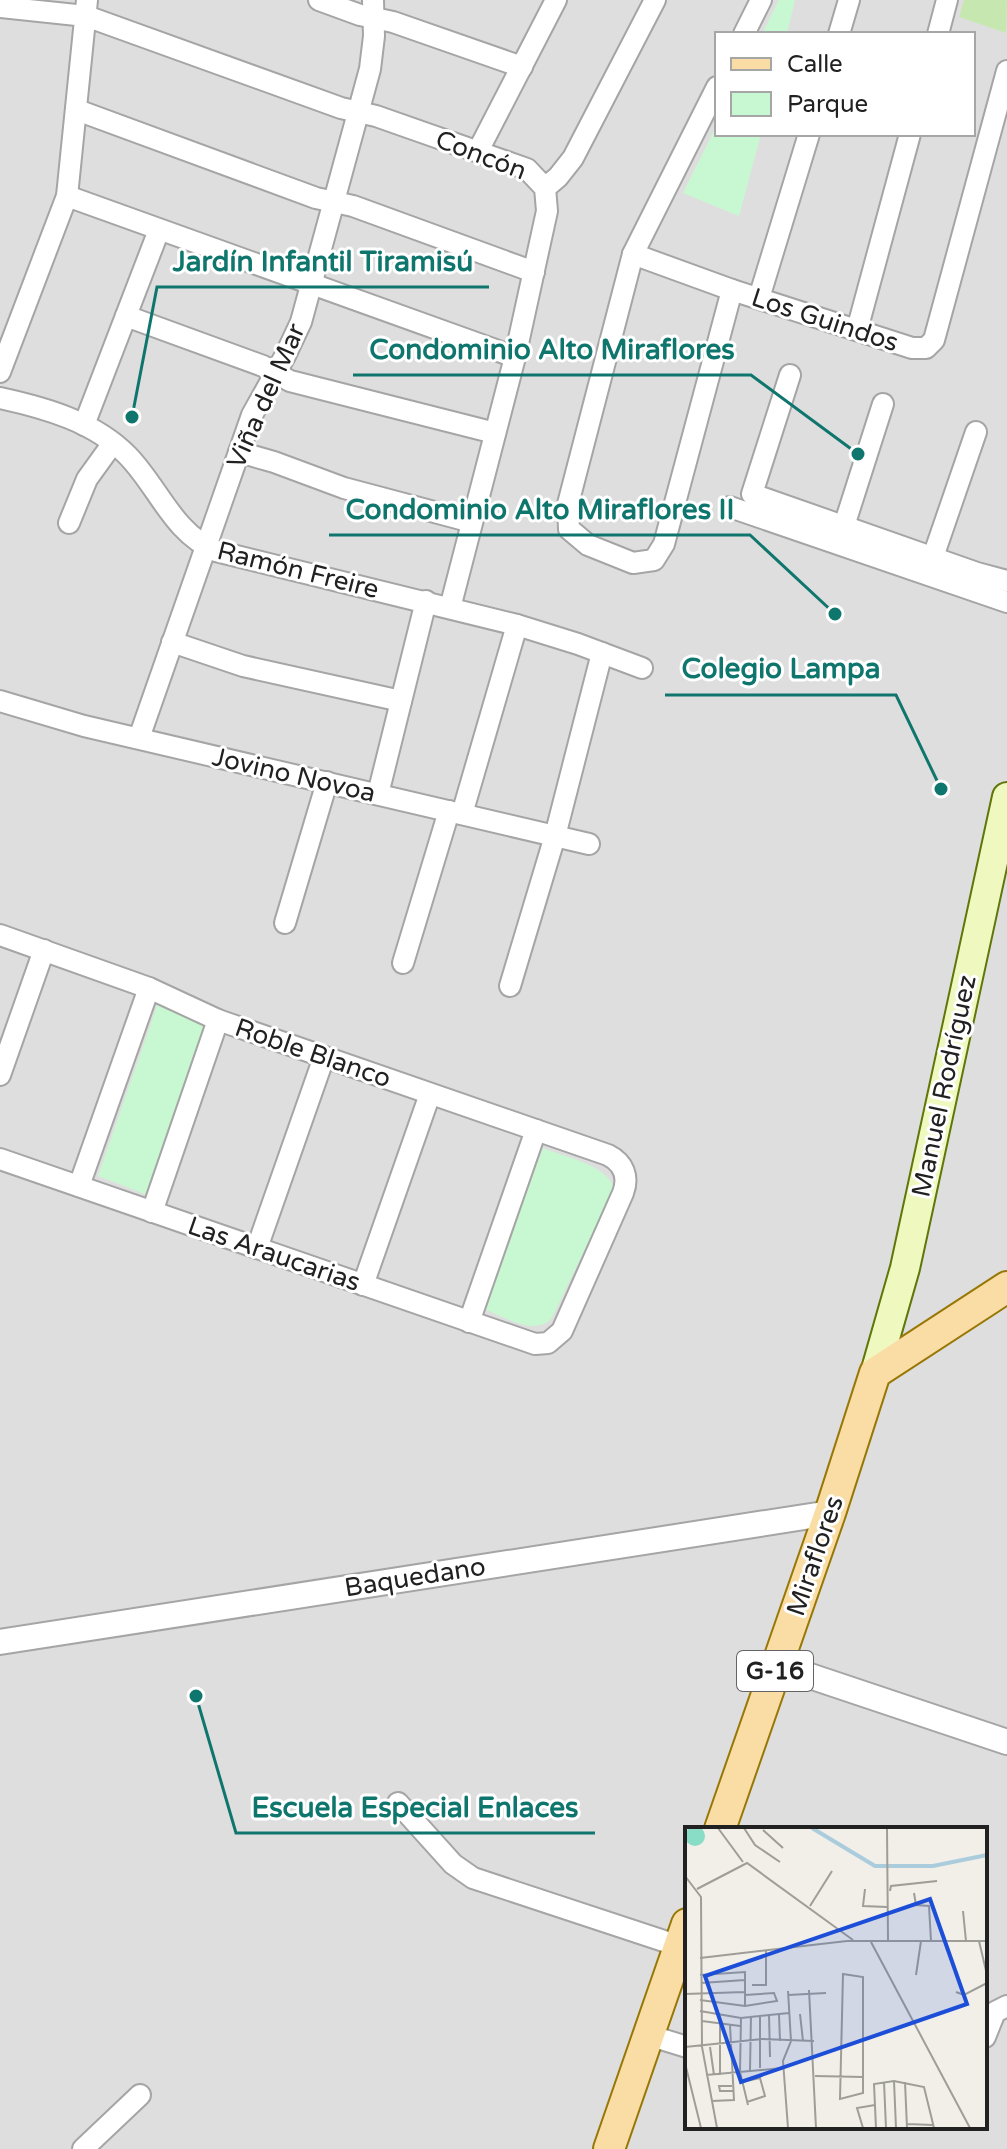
<svg xmlns="http://www.w3.org/2000/svg" width="1007" height="2149" viewBox="0 0 1007 2149" font-family="'Varela Round',sans-serif">
<style>
.residential{fill:#dfdede;fill-rule:evenodd}
.grass{fill:#c6e8b0}
.park{fill:#c7f8d1}
.lines{fill:none;stroke-linecap:round;stroke-linejoin:round}
.minor-casing{stroke:#a5a5a5;stroke-width:24}
.tertiary-casing{stroke:#a5a5a5;stroke-width:28}
.secondary-casing{stroke:#5f7609;stroke-width:32}
.primary-casing{stroke:#987705;stroke-width:34}
.minor{stroke:#fff;stroke-width:20}
.tertiary{stroke:#fff;stroke-width:24}
.secondary{stroke:#eff8bf;stroke-width:28}
.primary{stroke:#f9dda5;stroke-width:30}
.labels{text-anchor:middle;dominant-baseline:central;stroke-width:6;stroke-linejoin:round;paint-order:stroke}
.shield{fill:#fff;stroke:#646464;stroke-width:2}
.shield-label{font-size:24px;font-weight:bold;fill:#212121}
.street-label{font-size:26px;fill:#212121;stroke:#fff}
.inset-river{fill:none;stroke:#aaccdc;stroke-width:4}
.inset-road{fill:none;stroke:#9e9d98;stroke-width:2}
.view{fill:#1d4ed8;fill-opacity:0.15;stroke:#1d4ed8;stroke-width:4}
.inset-edge{fill:none;stroke:#212121;stroke-width:4}
.leader{fill:none;stroke:#0f766e;stroke-width:3}
.callout-dot{fill:#0f766e;stroke:#fff;stroke-width:3}
.callout-label{font-size:28px;text-anchor:middle;font-weight:bold;fill:#0f766e;stroke:#fff;stroke-width:6;stroke-linejoin:round;paint-order:stroke}
</style>
<rect width="100%" height="100%" fill="#f1efe8"/>
<path class="residential" d="M0 0H1007V2149H0ZM717 34H973V134H717ZM687 1829H985V2127H687Z"/>
<polygon class="grass" points="964,0 1007,0 1006,33 959,17"/>
<g class="park">
<polygon points="779,0 795,0 787,34 762,34"/>
<polygon points="717,125 717,134 761,134 739,216 683,193"/>
<polygon points="158,1003 207,1028 147,1195 98,1176"/>
<path d="M543 1148C564 1157 606 1164 614 1188L552 1318C534 1337 505 1317 484 1309Z"/>
</g>
<g class="lines">
<defs>
<g id="minor">
<polyline points="319,0 360,15 393,22 522,67"/>
<polyline points="0,7 86,16 341,108 376,116 527,169 545,188 547,211 515,357 450,608"/>
<polyline points="744,34 761,0"/>
<polyline points="839,34 849,0"/>
<polyline points="938,34 947,0"/>
<polyline points="717,87 633,254 568,504 569,529 588,545 633,563 654,560 664,544 732,290"/>
<polyline points="77,110 316,198 353,206 534,272"/>
<polyline points="478,151 556,0"/>
<polyline points="545,188 558,177 573,158 655,0"/>
<polyline points="67,196 515,357"/>
<polyline points="633,254 732,290 912,348 926,348 934,340 1007,71"/>
<polyline points="759,298 809,134"/>
<polyline points="126,316 263,366 290,381 495,433"/>
<polyline points="857,330 910,134"/>
<polyline points="0,372 67,196 87,0"/>
<polyline points="790,375 752,494 977,573 1007,581"/>
<path d="M0 398C46 408 95 422 128 456 159 488 173 533 216 551L517 625 578 644 642 668"/>
<polyline points="84,425 159,230"/>
<polyline points="239,452 274,462 344,488 472,522"/>
<polyline points="730,507 1007,602"/>
<polyline points="69,523 87,479 113,443"/>
<polyline points="844,526 883,404"/>
<polyline points="933,557 976,432"/>
<polyline points="172,642 243,666 401,701"/>
<polyline points="0,701 84,726 589,844"/>
<polyline points="139,738 252,415 285,356 301,322 370,69 374,36 373,0"/>
<polyline points="378,794 426,601"/>
<polyline points="462,814 517,625"/>
<polyline points="285,923 327,782"/>
<path d="M0 935 149 988 218 1020 608 1155C624 1163 629 1177 623 1193L562 1331 548 1343 535 1344 0 1159"/>
<polyline points="403,963 449,811"/>
<polyline points="510,986 555,836 602,653"/>
<polyline points="0,1075 44,950"/>
<polyline points="79,1186 149,988"/>
<polyline points="152,1212 218,1020"/>
<polyline points="257,1248 324,1057"/>
<polyline points="363,1285 430,1094"/>
<polyline points="469,1322 536,1130"/>
<polyline points="398,1803 453,1864 473,1878 679,1946"/>
<polyline points="648,2035 687,2047"/>
<polyline points="985,2037 995,2012 1007,2006"/>
<polyline points="83,2149 140,2095"/>
</g>
<g id="tertiary">
<polyline points="0,1642 830,1513"/>
<polyline points="777,1665 1007,1742"/>
</g>
<polyline id="secondary" points="875,1373 905,1268 1007,797"/>
<g id="primary">
<polyline points="720,1829 830,1513 875,1373 1007,1287"/>
<polyline points="609,2149 687,1924"/>
</g>
</defs>
<use href="#minor" class="minor-casing"/>
<use href="#tertiary" class="tertiary-casing"/>
<use href="#secondary" class="secondary-casing"/>
<use href="#primary" class="primary-casing"/>
<use href="#minor" class="minor"/>
<use href="#tertiary" class="tertiary"/>
<use href="#secondary" class="secondary"/>
<use href="#primary" class="primary"/>
</g>
<g class="labels">
<rect class="shield" x="737" y="1651" width="76" height="40" rx="6"/>
<g class="shield-label">
<text x="775" y="1671">G-16</text>
</g>
<g class="street-label">
<text transform="translate(481 155) rotate(21)">Concón</text>
<text transform="translate(825 320) rotate(18)">Los Guindos</text>
<text transform="translate(266 396) rotate(-66)">Viña del Mar</text>
<text transform="translate(298 570) rotate(14)">Ramón Freire</text>
<text transform="translate(294 775) rotate(13)">Jovino Novoa</text>
<text transform="translate(313 1053) rotate(19)">Roble Blanco</text>
<text transform="translate(944 1086) rotate(-78)">Manuel Rodríguez</text>
<text transform="translate(274 1254) rotate(19)">Las Araucarias</text>
<text transform="translate(815 1556) rotate(-71)">Miraflores</text>
<text transform="translate(415 1577) rotate(-9)">Baquedano</text>
</g>
</g>
<g transform="translate(685 1827)">
<rect width="302" height="302" fill="#f1efe8"/>
<path d="M0 9a10 10 0 1 1 20 0a10 10 0 1 1-20 0Z" fill="#89dcc5"/>
<path class="inset-river" d="M127 1 190 39H248L302 28"/>
<path class="inset-road" d="M33 1 58 35M59 1 70 18 95 35M202 1 203 113M78 3 98 21M0 49 16 70 17 220 32 301M12 62 62 36 168 113M180 62 178 79 202 80M205 64 206 59 252 54M229 66 231 78 244 79 246 114M125 79 147 44M278 84 281 114M294 114 302 148M186 115 285 301M15 131 162 114H302M158 147 178 150V266L155 272ZM15 148 60 145V179M231 148 236 114M16 156 60 153M67 158H81V123M124 163 131 301M271 165 279 168 302 156M0 167 60 165M103 168 141 166M15 173 60 179 92 174 89 166 60 168M15 184 56 191M84 187 85 230M94 187 95 214M115 187 118 214M56 191 55 245 63 278M56 191 104 186M17 194 55 199M35 196V248M0 220 77 212 129 214M25 220 29 248M0 236 16 301M75 241V188M65 243 66 189M21 248 98 241M130 249 178 250M209 254 211 301M57 255 75 251 80 269 62 275M199 255 201 301M220 255 222 301M47 259H34L35 264H48M27 274 49 273 45 198M222 297 248 298M103 301 98 234 106 214 103 164M178 301 172 281 190 278M191 301 189 257 209 254 239 260 249 301"/>
<path class="view" d="M245 72 282 177 56 255 20 149Z"/>
<rect width="302" height="302" class="inset-edge"/>
</g>
<path class="leader" d="M132 417L157 287H489M858 454L751 375H353M835 614L750 535H329M941 789L896 695H665M196 1696L236 1833H595"/>
<g class="callout-dot">
<circle cx="132" cy="417" r="8"/>
<circle cx="858" cy="454" r="8"/>
<circle cx="835" cy="614" r="8"/>
<circle cx="941" cy="789" r="8"/>
<circle cx="196" cy="1696" r="8"/>
</g>
<g class="callout-label">
<text x="323" y="271">Jardín Infantil Tiramisú</text>
<text x="552" y="359">Condominio Alto Miraflores</text>
<text x="540" y="519">Condominio Alto Miraflores II</text>
<text x="781" y="678">Colegio Lampa</text>
<text x="415" y="1817">Escuela Especial Enlaces</text>
</g>
<rect x="715" y="32" width="260" height="104" fill="#ffffff" stroke="#a6a6a6" stroke-width="2"/>
<rect x="731" y="58" width="40" height="12" fill="#f9dda5" stroke="#a6a6a6" stroke-width="2"/>
<text x="787" y="72" font-size="24" fill="#212121">Calle</text>
<rect x="731" y="92" width="40" height="24" fill="#c7f8d1" stroke="#a6a6a6" stroke-width="2"/>
<text x="787" y="112" font-size="24" fill="#212121">Parque</text>
</svg>
